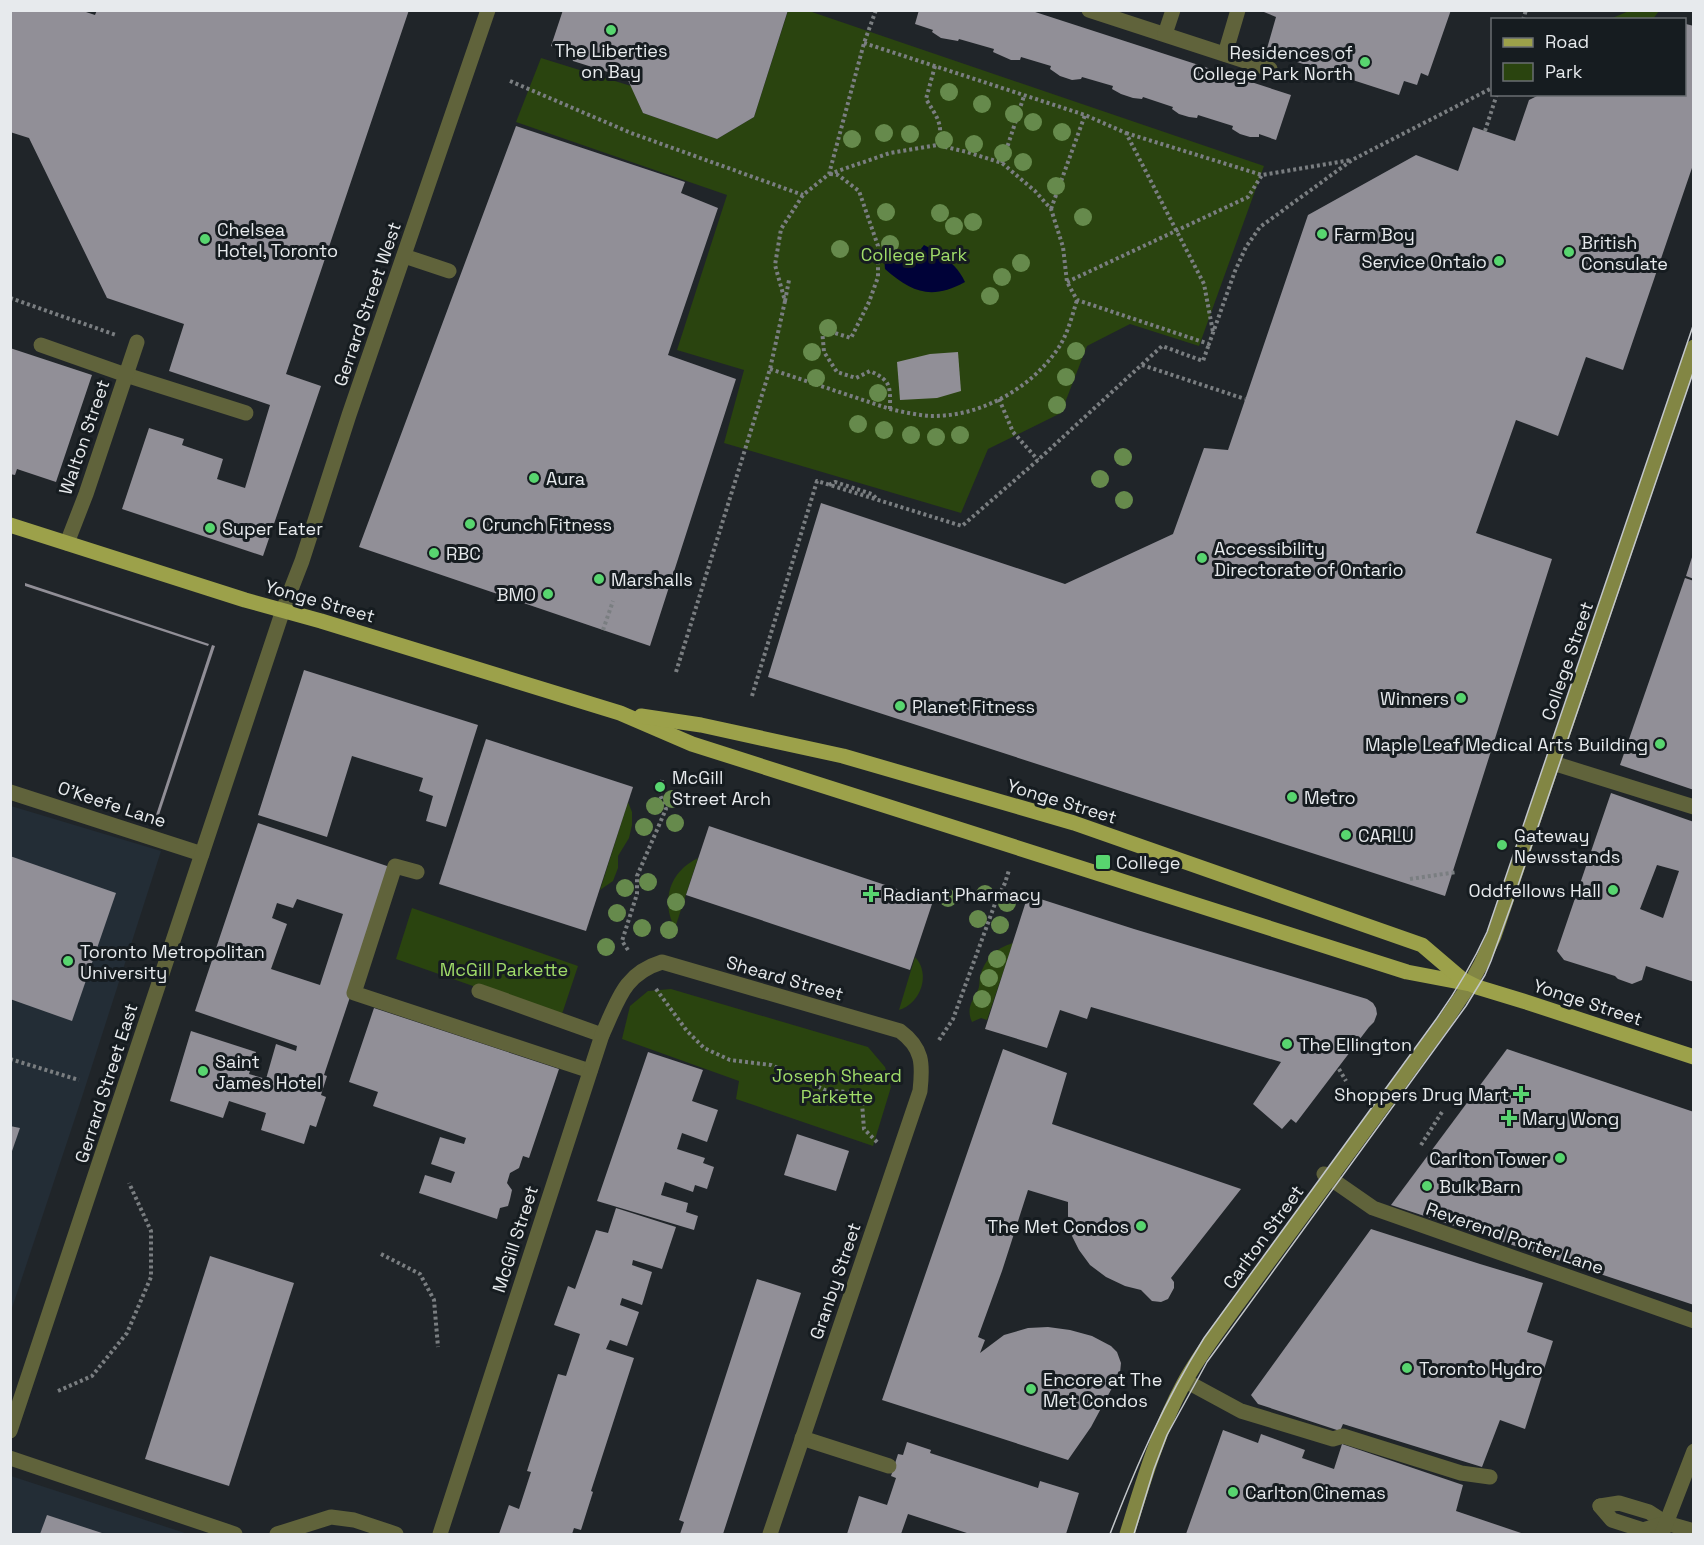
<svg xmlns="http://www.w3.org/2000/svg" width="1704" height="1545" viewBox="0 0 1704 1545" font-family="'Space Grotesk',sans-serif">
<style>
.built{fill:#232d36}
.green{fill:#2a440f}
.water{fill:#000238}
.building{fill:#918f97;fill-rule:evenodd}
.lines{fill:none;stroke-linecap:round;stroke-linejoin:round}
.path{stroke:#7a7e81;stroke-width:4;stroke-dasharray:3 3;stroke-linecap:butt}
.service{stroke:#60633b;stroke-width:15}
.minor{stroke:#60633b;stroke-width:15}
.tertiary{stroke:#60633b;stroke-width:15}
.secondary{stroke:#828644;stroke-width:15}
.primary{stroke:#9ca14a;stroke-width:15}
.tram{stroke:#c3c7ca;stroke-width:1.5}
.tree{fill:#668a4c}
.poi-dot{fill:#58d56f;stroke:#161c20;stroke-width:2}
.labels{text-anchor:middle;dominant-baseline:central;stroke-width:6;stroke-linejoin:round;paint-order:stroke}
.poi-label{font-size:18px;fill:#e7eaed;stroke:#161c20;text-anchor:start}
.park-label{font-size:18px;fill:#a0dc69;stroke:#161c20}
.street-label{font-size:18px;fill:#e7eaed;stroke:#161c20}
</style>
<rect width="100%" height="100%" fill="#202529"/>
<g class="built">
<polygon points="11,806 161,851 82,1097 11,1311"/>
<polygon points="11,1476 188,1534 11,1534"/>
</g>
<g class="green">
<polygon points="788,11 809,11 1264,166 1199,346 1130,324 1087,346 1061,413 988,449 961,513 724,443 744,370 677,350 727,195 516,122 541,58 631,86 643,113 717,139 754,117"/>
<polygon points="1629,11 1629,10 1659,11 1653,19 1610,19"/>
<polygon points="628,802 632,812 632,825 629,838 618,856 618,868 613,881 600,890"/>
<path d="M698 858 675 928C660 901 670 871 698 858Z"/>
<polygon points="412,908 578,966 561,1017 396,959"/>
<path d="M1013 943 987 1020 981 1018 972 1022C966 1009 972 1001 978 990 980 986 979 981 980 976 985 959 995 948 1013 943Z"/>
<path d="M915 957C931 974 921 1003 899 1010Z"/>
<polygon points="671,989 868,1047 885,1067 891,1087 873,1146 736,1099 739,1081 622,1039 630,1006 648,991"/>
</g>
<path class="water" d="M895 244 898 256 905 261 914 258 924 245C941 254 957 264 965 282 932 300 912 293 885 269L883 245Z"/>
<g class="building">
<polygon points="10,10 80,10 95,15 97,10 409,10 286,374 321,386 263,556 122,509 149,428 184,439 182,445 223,459 217,479 245,488 270,405 169,371 184,324 107,298 29,138 10,132"/>
<polygon points="563,10 788,10 754,117 717,139 643,113 627,78 573,61 570,53 551,46"/>
<polygon points="919,10 1029,10 1291,95 1276,140 1259,134 1259,137 1250,137 1240,134 1232,129 1233,126 1198,115 1197,118 1189,117 1179,114 1172,109 1173,107 1143,97 1142,99 1133,98 1121,94 1112,89 1113,86 1082,77 1081,79 1072,80 1060,76 1050,69 1051,66 1021,57 1020,60 1011,60 993,52 994,49 959,39 958,41 941,38 932,32 933,30 915,24"/>
<polygon points="1259,10 1451,10 1428,76 1421,73 1417,85 1404,81 1399,95 1266,52 1276,17"/>
<polygon points="1686,24 1694,26 1694,162 1623,370 1586,357 1558,436 1516,420 1476,533 1552,559 1445,896 768,677 821,503 1065,584 1173,534 1204,448 1228,450 1308,215 1416,155 1458,171 1473,127 1515,141 1529,100 1541,94 1684,94 1684,25"/>
<polygon points="516,126 685,182 681,193 718,208 668,355 736,379 650,646 359,547"/>
<polygon points="10,348 92,375 56,482 17,469 15,475 10,474"/>
<polygon points="958,352 961,391 937,398 900,400 897,362 930,354"/>
<polygon points="1693,554 1694,554 1694,579 1686,576"/>
<polygon points="1685,578 1694,581 1694,790 1620,765"/>
<polygon points="25,583 209,644 208,646 25,586"/>
<polygon points="212,645 215,646 156,824 153,824"/>
<polygon points="304,670 478,725 446,827 426,821 433,796 419,791 423,778 352,756 327,837 258,815"/>
<polygon points="486,739 633,787 586,931 439,884"/>
<path d="M1611 793 1694 822V982L1646 966 1642 980 1632 984 1618 979 1615 976 1564 960 1557 951ZM1657 865 1679 871 1663 918 1640 909Z"/>
<path d="M258 823 393 868 324 1075 327 1076 321 1095 326 1097 316 1127 310 1125 304 1144 261 1130 266 1113 229 1101 223 1118 170 1101 191 1031 256 1052 249 1074 266 1079 276 1044 296 1051 297 1046 195 1011ZM297 899 343 914 320 985 271 969 287 924 272 918 277 903 293 908Z"/>
<polygon points="709,826 933,901 910,970 686,895"/>
<polygon points="10,856 116,893 72,1021 10,999"/>
<polygon points="1028,895 1134,929 1367,999 1373,1003 1376,1008 1377,1014 1374,1022 1369,1027 1296,1123 1291,1119 1282,1129 1253,1104 1281,1062 1091,1007 1087,1019 1060,1010 1047,1048 985,1029"/>
<polygon points="374,1008 559,1069 529,1158 523,1156 519,1168 510,1173 507,1183 512,1190 510,1199 508,1206 500,1208 497,1219 419,1193 425,1175 451,1183 455,1172 431,1164 440,1137 464,1144 466,1138 373,1106 378,1092 349,1082"/>
<polygon points="1003,1049 1067,1073 1052,1124 1241,1189 1171,1278 1174,1282 1174,1288 1168,1299 1161,1302 1152,1301 1141,1290 1125,1286 1106,1277 1090,1265 1079,1250 1072,1236 1068,1216 1068,1202 1028,1190 1002,1271 978,1337 985,1340 980,1353 1004,1335 1028,1328 1048,1327 1070,1330 1092,1336 1111,1346 1117,1352 1121,1363 1120,1373 1091,1427 1068,1460 882,1400"/>
<polygon points="1507,1049 1694,1112 1694,1305 1391,1205"/>
<polygon points="648,1052 703,1070 692,1101 718,1110 707,1142 682,1133 677,1149 705,1158 703,1163 714,1167 707,1189 695,1185 693,1192 665,1182 661,1195 688,1203 686,1212 698,1216 694,1230 597,1201"/>
<polygon points="10,1126 20,1128 11,1154 10,1154"/>
<polygon points="797,1134 849,1151 836,1191 784,1175"/>
<polygon points="616,1208 676,1227 662,1269 633,1260 632,1265 652,1272 642,1305 622,1298 620,1305 639,1312 627,1346 610,1340 606,1349 634,1358 591,1491 593,1492 581,1530 574,1528 572,1534 499,1534 509,1505 519,1509 531,1472 527,1471 558,1374 566,1376 580,1334 554,1325 568,1286 575,1289 596,1230 608,1233"/>
<polygon points="1371,1229 1480,1264 1543,1283 1527,1332 1553,1341 1525,1429 1500,1420 1482,1467 1343,1424 1340,1431 1258,1404 1251,1395"/>
<polygon points="210,1256 294,1283 229,1486 145,1459"/>
<polygon points="757,1279 801,1293 723,1534 680,1534 684,1522 679,1520"/>
<polygon points="1223,1430 1258,1443 1261,1434 1305,1450 1302,1458 1334,1469 1342,1444 1463,1485 1456,1511 1524,1534 1186,1534"/>
<polygon points="907,1442 931,1450 930,1453 1038,1488 1040,1481 1079,1493 1066,1534 970,1534 908,1514 901,1534 847,1534 859,1496 887,1505 896,1478 891,1476 898,1454 903,1455"/>
<polygon points="47,1515 105,1534 40,1534"/>
</g>
<g class="lines">
<g class="path">
<polyline points="1523,20 1526,10"/>
<polyline points="864,43 1085,115 1126,133 1204,284 1213,332"/>
<path d="M935 66 926 99C936 116 945 125 937 145"/>
<polyline points="510,81 631,133 803,195"/>
<polyline points="1485,131 1497,94"/>
<polyline points="1126,133 1262,175 1351,160"/>
<polyline points="1002,163 1024,96"/>
<polyline points="829,174 890,153 937,145 967,152 1002,163 1035,191 1051,209 1063,247 1067,282 1077,300 1209,344 1235,271 1246,247 1260,227 1352,160 1492,88"/>
<path d="M830 174 838 175 859 191 878 246V277L869 302 851 338 822 329 824 352 837 372 856 378 870 371C892 381 890 387 890 409"/>
<polyline points="1051,209 1085,115"/>
<polyline points="1067,282 1248,197 1262,175"/>
<polyline points="10,298 116,335"/>
<polyline points="785,301 789,280"/>
<polyline points="1142,365 1245,399"/>
<path d="M770 369 890 409C903 412 917 415 930 416 981 417 1032 388 1059 347 1068 333 1072 316 1077 300"/>
<polyline points="999,399 1013,432 1038,460"/>
<polyline points="829,485 835,482 872,494 876,498"/>
<polyline points="603,630 613,601"/>
<polyline points="676,672 770,369 785,301 775,265 781,229 803,195 829,174 864,43 876,10"/>
<polyline points="752,696 817,481 962,526 1038,460 1162,346 1203,361 1209,344"/>
<polyline points="1410,879 1457,872"/>
<polyline points="628,950 622,941 637,894 637,876 666,809 660,795 662,780"/>
<polyline points="656,989 687,1031 704,1048 730,1060 771,1065 825,1090 847,1092 862,1103 864,1129 878,1143"/>
<polyline points="939,1040 953,1019 996,901 1005,883 1009,870"/>
<polyline points="10,1059 79,1080"/>
<polyline points="1339,1069 1346,1081"/>
<polyline points="1421,1145 1442,1112"/>
<polyline points="381,1254 420,1274 434,1300 438,1347"/>
<polyline points="58,1391 92,1376 127,1333 151,1277 151,1231 129,1183"/>
</g>
<g class="service">
<polyline points="1089,10 1270,69"/>
<polyline points="1165,34 1173,10"/>
<polyline points="1225,54 1238,10"/>
<polyline points="404,256 449,271"/>
<polyline points="41,345 126,375 246,413"/>
<polyline points="1553,763 1694,807"/>
<polyline points="10,792 202,854"/>
<polyline points="417,872 395,866 354,993 590,1071"/>
<polyline points="479,991 602,1035"/>
<polyline points="1324,1174 1373,1208 1694,1321"/>
<polyline points="1185,1382 1193,1385 1241,1411 1333,1439 1343,1436 1461,1473 1490,1477"/>
<polyline points="802,1438 889,1466"/>
<polyline points="10,1458 235,1534"/>
<polyline points="1600,1506 1619,1503 1649,1512 1666,1523 1694,1531"/>
<polyline points="1600,1506 1612,1520 1643,1530 1666,1523"/>
<polyline points="277,1534 331,1517 354,1520 396,1534"/>
</g>
<g class="minor">
<polyline points="67,543 86,494 137,342"/>
<path d="M440 1534 602 1035C618 1001 623 974 662 962L900 1031C923 1048 923 1064 920 1091L770 1534"/>
<polyline points="1662,1534 1694,1451"/>
</g>
<polyline class="tertiary" points="10,1431 283,610 302,561 349,415 488,10"/>
<path class="secondary" d="M1127 1534C1143 1482 1158 1431 1184 1383 1198 1357 1216 1334 1233 1310L1445 1021 1470 984 1481 964 1494 936 1694 347"/>
<g class="primary">
<polyline points="10,525 245,600 321,621 620,713 692,744 1407,972 1470,984"/>
<polyline points="641,716 701,725 843,756 1074,823 1422,945 1463,980 1477,987 1523,1001 1694,1057"/>
</g>
<g class="tram">
<path d="M1110 1534C1137 1464 1164 1402 1204 1338L1437 1018C1456 991 1473 963 1487 932L1694 323"/>
<polyline points="1134,1534 1154,1469 1167,1435 1207,1362 1466,1006 1485,975 1491,961 1512,903 1694,370"/>
</g>
</g>
<g class="tree">
<circle cx="949" cy="92" r="9"/>
<circle cx="982" cy="104" r="9"/>
<circle cx="1014" cy="114" r="9"/>
<circle cx="1033" cy="122" r="9"/>
<circle cx="1062" cy="132" r="9"/>
<circle cx="884" cy="133" r="9"/>
<circle cx="910" cy="134" r="9"/>
<circle cx="852" cy="139" r="9"/>
<circle cx="944" cy="140" r="9"/>
<circle cx="974" cy="144" r="9"/>
<circle cx="1003" cy="153" r="9"/>
<circle cx="1023" cy="162" r="9"/>
<circle cx="1056" cy="186" r="9"/>
<circle cx="886" cy="212" r="9"/>
<circle cx="940" cy="213" r="9"/>
<circle cx="1083" cy="217" r="9"/>
<circle cx="973" cy="222" r="9"/>
<circle cx="954" cy="226" r="9"/>
<circle cx="890" cy="244" r="9"/>
<circle cx="840" cy="249" r="9"/>
<circle cx="1021" cy="263" r="9"/>
<circle cx="1002" cy="277" r="9"/>
<circle cx="990" cy="296" r="9"/>
<circle cx="828" cy="328" r="9"/>
<circle cx="1076" cy="351" r="9"/>
<circle cx="812" cy="352" r="9"/>
<circle cx="1066" cy="377" r="9"/>
<circle cx="816" cy="378" r="9"/>
<circle cx="878" cy="393" r="9"/>
<circle cx="1057" cy="405" r="9"/>
<circle cx="858" cy="424" r="9"/>
<circle cx="884" cy="430" r="9"/>
<circle cx="911" cy="435" r="9"/>
<circle cx="960" cy="435" r="9"/>
<circle cx="936" cy="437" r="9"/>
<circle cx="1123" cy="457" r="9"/>
<circle cx="1100" cy="479" r="9"/>
<circle cx="1124" cy="500" r="9"/>
<circle cx="672" cy="799" r="9"/>
<circle cx="655" cy="806" r="9"/>
<circle cx="675" cy="823" r="9"/>
<circle cx="644" cy="827" r="9"/>
<circle cx="648" cy="882" r="9"/>
<circle cx="625" cy="888" r="9"/>
<circle cx="985" cy="894" r="9"/>
<circle cx="948" cy="898" r="9"/>
<circle cx="676" cy="902" r="9"/>
<circle cx="1007" cy="903" r="9"/>
<circle cx="617" cy="913" r="9"/>
<circle cx="978" cy="919" r="9"/>
<circle cx="1000" cy="925" r="9"/>
<circle cx="642" cy="928" r="9"/>
<circle cx="669" cy="930" r="9"/>
<circle cx="606" cy="947" r="9"/>
<circle cx="997" cy="959" r="9"/>
<circle cx="989" cy="978" r="9"/>
<circle cx="982" cy="999" r="9"/>
</g>
<g class="poi-dot">
<circle cx="611" cy="30" r="6"/>
<circle cx="1365" cy="62" r="6"/>
<circle cx="1322" cy="234" r="6"/>
<circle cx="205" cy="239" r="6"/>
<circle cx="1569" cy="252" r="6"/>
<circle cx="1499" cy="261" r="6"/>
<circle cx="534" cy="478" r="6"/>
<circle cx="470" cy="524" r="6"/>
<circle cx="210" cy="528" r="6"/>
<circle cx="434" cy="553" r="6"/>
<circle cx="1202" cy="558" r="6"/>
<circle cx="599" cy="579" r="6"/>
<circle cx="548" cy="594" r="6"/>
<circle cx="1461" cy="698" r="6"/>
<circle cx="900" cy="706" r="6"/>
<circle cx="1660" cy="744" r="6"/>
<circle cx="660" cy="787" r="6"/>
<circle cx="1292" cy="797" r="6"/>
<circle cx="1346" cy="835" r="6"/>
<circle cx="1502" cy="845" r="6"/>
<rect x="1095" y="854" width="16" height="16" rx="3"/>
<circle cx="1613" cy="890" r="6"/>
<path d="M868 885h6v6h6v6h-6v6h-6v-6h-6v-6h6z"/>
<circle cx="68" cy="961" r="6"/>
<circle cx="1287" cy="1044" r="6"/>
<circle cx="203" cy="1071" r="6"/>
<path d="M1518 1085h6v6h6v6h-6v6h-6v-6h-6v-6h6z"/>
<path d="M1506 1109h6v6h6v6h-6v6h-6v-6h-6v-6h6z"/>
<circle cx="1560" cy="1158" r="6"/>
<circle cx="1427" cy="1186" r="6"/>
<circle cx="1141" cy="1226" r="6"/>
<circle cx="1407" cy="1368" r="6"/>
<circle cx="1031" cy="1389" r="6"/>
<circle cx="1233" cy="1492" r="6"/>
</g>
<g class="labels">
<g class="poi-label">
<text x="611" y="50" text-anchor="middle">The Liberties<tspan x="611" dy="21">on Bay</tspan></text>
<text x="1353" y="52" text-anchor="end">Residences of<tspan x="1353" dy="21">College Park North</tspan></text>
<text x="217" y="229">Chelsea<tspan x="217" dy="21">Hotel, Toronto</tspan></text>
<text x="1334" y="234">Farm Boy</text>
<text x="1581" y="242">British<tspan x="1581" dy="21">Consulate</tspan></text>
<text x="1487" y="261" text-anchor="end">Service Ontaio</text>
<text x="546" y="478">Aura</text>
<text x="482" y="524">Crunch Fitness</text>
<text x="222" y="528">Super Eater</text>
<text x="1214" y="548">Accessibility<tspan x="1214" dy="21">Directorate of Ontario</tspan></text>
<text x="446" y="553">RBC</text>
<text x="611" y="579">Marshalls</text>
<text x="536" y="594" text-anchor="end">BMO</text>
<text x="1449" y="698" text-anchor="end">Winners</text>
<text x="912" y="706">Planet Fitness</text>
<text x="1648" y="744" text-anchor="end">Maple Leaf Medical Arts Building</text>
<text x="672" y="777">McGill<tspan x="672" dy="21">Street Arch</tspan></text>
<text x="1304" y="797">Metro</text>
<text x="1358" y="835">CARLU</text>
<text x="1514" y="835">Gateway<tspan x="1514" dy="21">Newsstands</tspan></text>
<text x="1116" y="862">College</text>
<text x="1601" y="890" text-anchor="end">Oddfellows Hall</text>
<text x="883" y="894">Radiant Pharmacy</text>
<text x="80" y="951">Toronto Metropolitan<tspan x="80" dy="21">University</tspan></text>
<text x="1299" y="1044">The Ellington</text>
<text x="215" y="1061">Saint<tspan x="215" dy="21">James Hotel</tspan></text>
<text x="1509" y="1094" text-anchor="end">Shoppers Drug Mart</text>
<text x="1522" y="1118">Mary Wong</text>
<text x="1548" y="1158" text-anchor="end">Carlton Tower</text>
<text x="1439" y="1186">Bulk Barn</text>
<text x="1129" y="1226" text-anchor="end">The Met Condos</text>
<text x="1419" y="1368">Toronto Hydro</text>
<text x="1043" y="1379">Encore at The<tspan x="1043" dy="21">Met Condos</tspan></text>
<text x="1245" y="1492">Carlton Cinemas</text>
</g>
<g class="park-label">
<text x="914" y="254">College Park</text>
<text x="504" y="969">McGill Parkette</text>
<text x="837" y="1075">Joseph Sheard<tspan x="837" dy="21">Parkette</tspan></text>
</g>
<g class="street-label">
<text transform="translate(367 304) rotate(-71)">Gerrard Street West</text>
<text transform="translate(84 437) rotate(-71)">Walton Street</text>
<text transform="translate(320 601) rotate(16)">Yonge Street</text>
<text transform="translate(1567 661) rotate(-71)">College Street</text>
<text transform="translate(1062 801) rotate(17)">Yonge Street</text>
<text transform="translate(112 804) rotate(18)">O'Keefe Lane</text>
<text transform="translate(785 978) rotate(16)">Sheard Street</text>
<text transform="translate(1588 1002) rotate(18)">Yonge Street</text>
<text transform="translate(106 1083) rotate(-72)">Gerrard Street East</text>
<text transform="translate(1263 1237) rotate(-54)">Carlton Street</text>
<text transform="translate(1515 1238) rotate(19)">Reverend Porter Lane</text>
<text transform="translate(515 1239) rotate(-72)">McGill Street</text>
<text transform="translate(835 1281) rotate(-71)">Granby Street</text>
</g>
</g>
<rect width="1704" height="1545" fill="none" stroke="#e7eaed" stroke-width="24"/>
<rect x="1491" y="18" width="195" height="78" fill="#161c20" stroke="#6a6e72" stroke-width="1.5"/>
<rect x="1503" y="38" width="30" height="9" fill="#9ca14a" stroke="#6a6e72" stroke-width="1.5"/>
<text x="1545" y="48" font-size="18" fill="#e7eaed">Road</text>
<rect x="1503" y="63" width="30" height="18" fill="#2a440f" stroke="#6a6e72" stroke-width="1.5"/>
<text x="1545" y="78" font-size="18" fill="#e7eaed">Park</text>
</svg>
